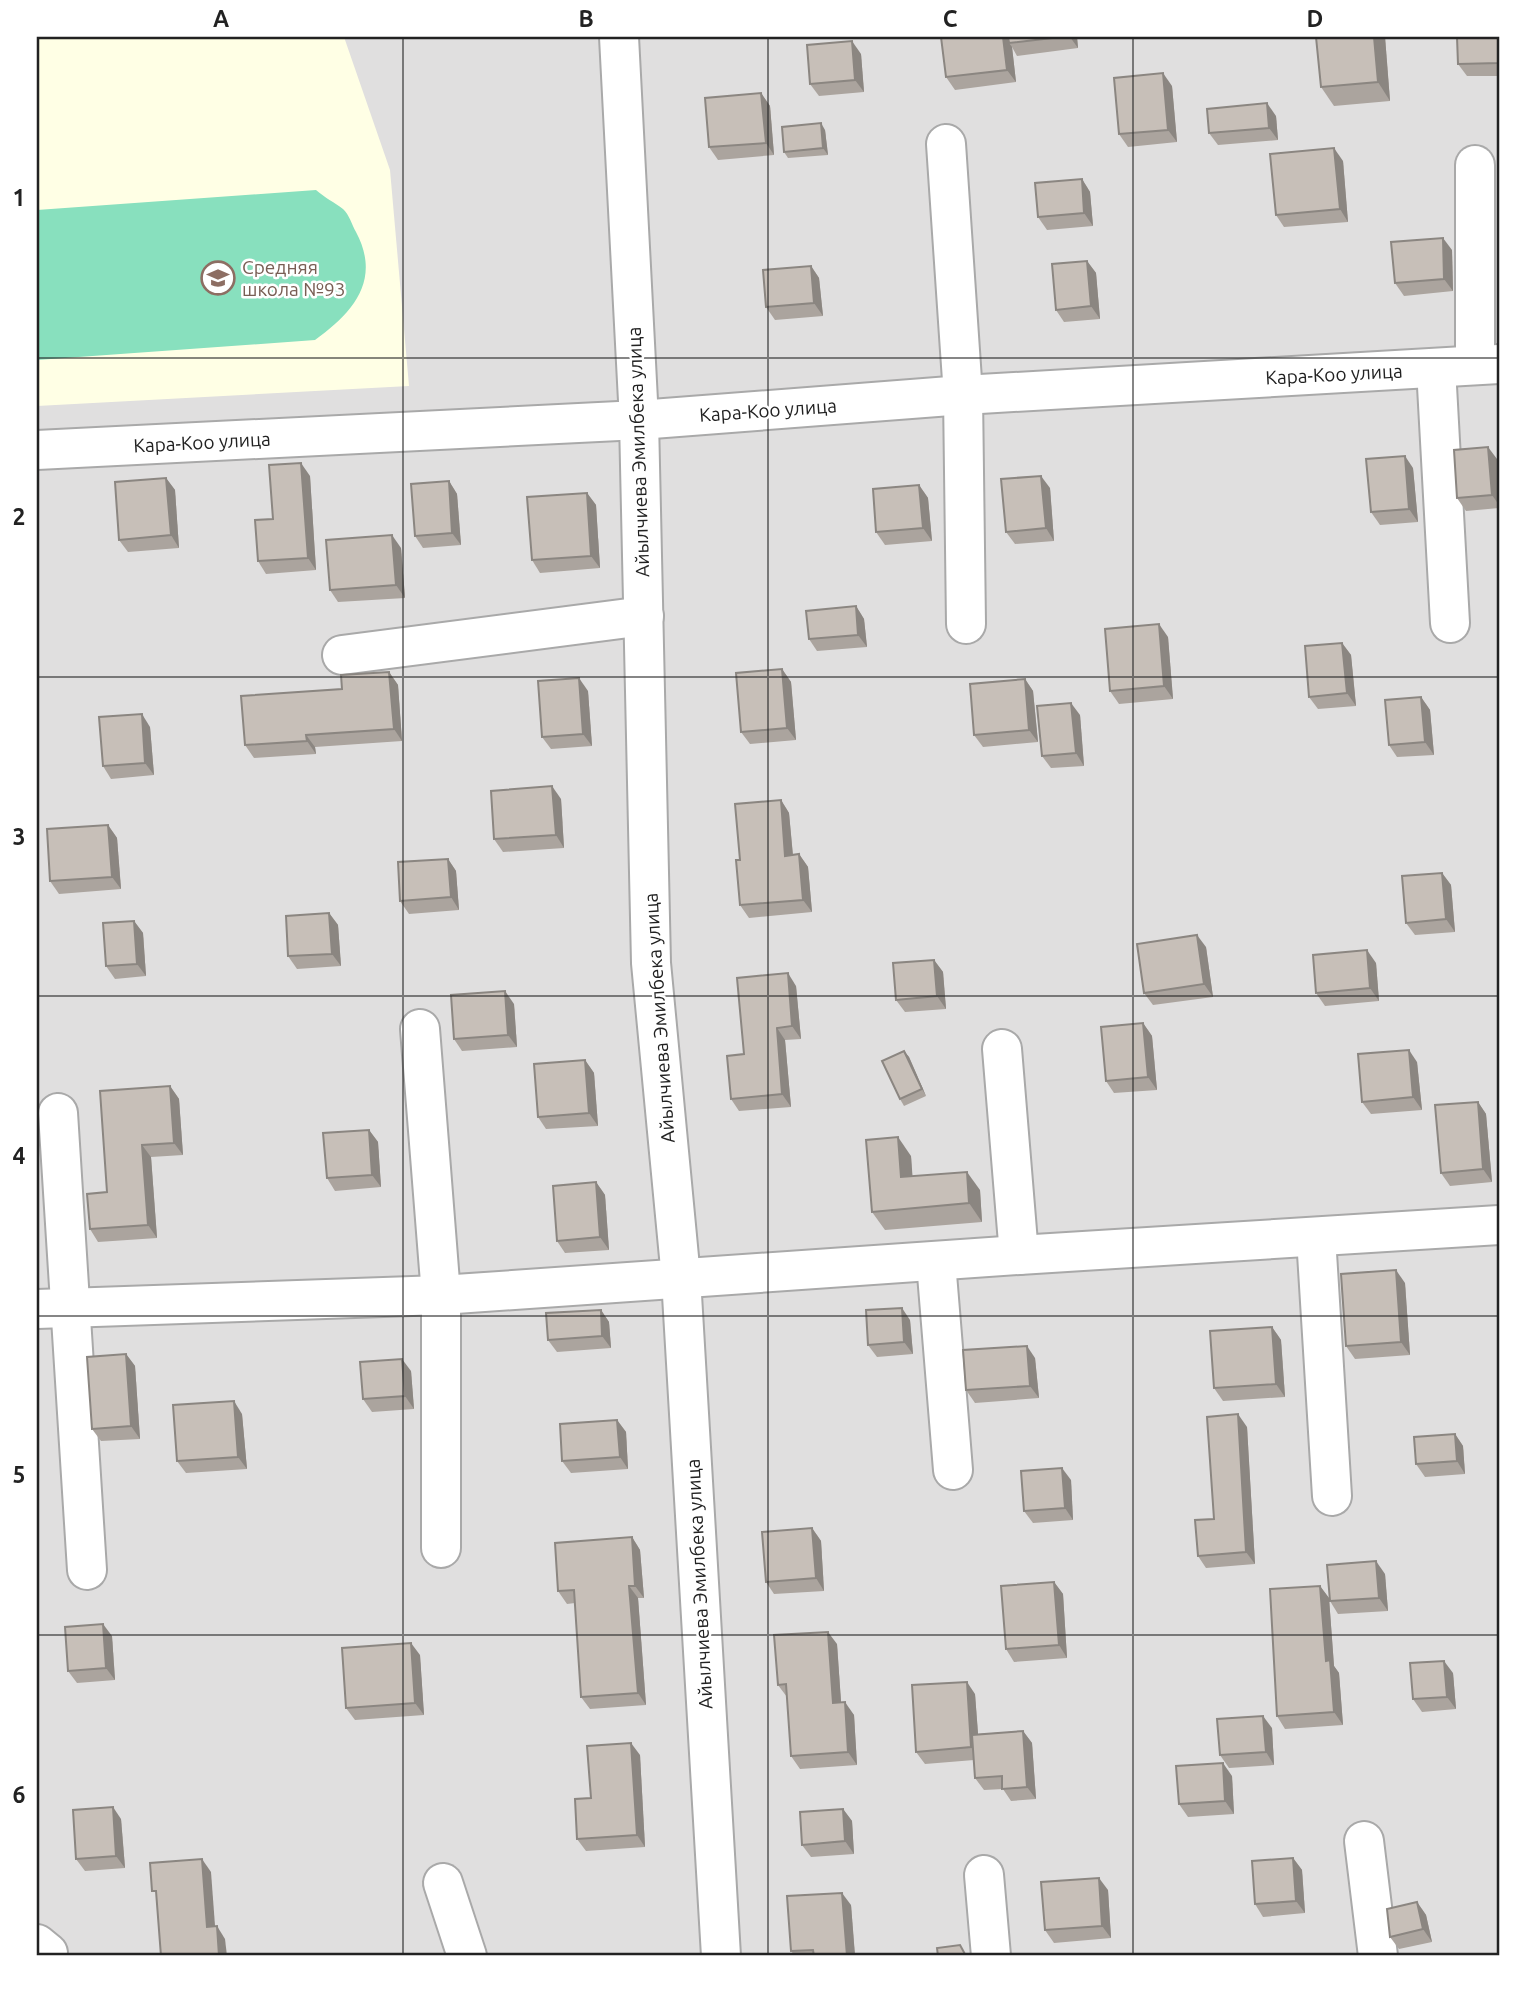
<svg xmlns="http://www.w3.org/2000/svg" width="1536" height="1993" viewBox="0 0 1536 1993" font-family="Ubuntu,sans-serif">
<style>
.residential{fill:#e0dfdf}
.education{fill:#ffffe5}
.pitch{fill:#88e0be}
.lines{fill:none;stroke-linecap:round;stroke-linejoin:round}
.minor-casing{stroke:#a9a9a9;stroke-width:42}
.minor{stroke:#fff;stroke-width:38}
.wall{fill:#aba49e}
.shaded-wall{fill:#8b8681}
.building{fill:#c7bfb8;stroke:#8b8681;stroke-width:2}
.grid{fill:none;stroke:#222;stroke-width:2;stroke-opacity:0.55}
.labels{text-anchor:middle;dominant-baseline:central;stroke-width:5;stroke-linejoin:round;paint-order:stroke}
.education-label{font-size:19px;fill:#785e54;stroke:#fff;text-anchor:start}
.street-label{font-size:19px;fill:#222;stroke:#fff}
.neatline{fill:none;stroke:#222;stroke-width:2.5}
.grid-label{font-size:23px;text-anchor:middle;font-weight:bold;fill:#222}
</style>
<rect width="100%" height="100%" fill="#f2efe9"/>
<rect class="residential" x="37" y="37" width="1462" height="1919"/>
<polygon class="education" points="37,37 344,37 390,170 409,386 37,406"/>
<path class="pitch" d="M316 190C325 198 334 202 343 209 349 214 352 225 356 232 382 281 352 313 315 340L37 360V210Z"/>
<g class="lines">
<defs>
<g id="minor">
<polyline points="619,37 639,420 651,963 681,1278 721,1956"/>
<polyline points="946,144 963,395 966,624"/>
<polyline points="1475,165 1475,365"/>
<polyline points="1436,368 1450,623"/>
<polyline points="37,450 639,420 963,395 1499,364"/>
<polyline points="342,655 644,616"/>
<polyline points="420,1029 441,1295 441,1548"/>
<polyline points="1002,1049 1019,1255"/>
<polyline points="58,1113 87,1570"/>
<polyline points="1316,1237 1332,1496"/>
<polyline points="936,1262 953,1470"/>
<polyline points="37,1309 441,1295 1019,1255 1499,1225"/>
<polyline points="1364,1841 1378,1956"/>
<polyline points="984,1875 991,1956"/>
<polyline points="443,1883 467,1956"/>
<polyline points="37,1944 48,1953"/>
</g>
</defs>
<use href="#minor" class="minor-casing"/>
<use href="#minor" class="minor"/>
</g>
<g class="wall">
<polygon points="941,37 1077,37 1078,48 1017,56 1012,47 1016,82 955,90 946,77"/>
<polygon points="1316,37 1385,37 1390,101 1334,106 1321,87"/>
<polygon points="1499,37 1499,76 1467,76 1458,64"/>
<polygon points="861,54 864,92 819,96 810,84"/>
<polygon points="1172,86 1177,142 1128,147 1119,134"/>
<polygon points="761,93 770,106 774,155 718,160 709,147"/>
<polygon points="1276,116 1278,140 1218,145 1209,133"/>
<polygon points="825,130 828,155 788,158 784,152"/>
<polygon points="1343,161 1348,222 1284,227 1276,215"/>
<polygon points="1082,179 1090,192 1093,226 1047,230 1038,217"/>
<polygon points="1452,250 1453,291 1404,296 1395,283"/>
<polygon points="1087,261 1096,273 1100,319 1064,322 1056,310"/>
<polygon points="811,266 819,278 823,316 775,320 766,307"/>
<polygon points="1497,459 1499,489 1499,508 1466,511 1457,498"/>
<polygon points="1413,468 1418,522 1380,525 1371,512"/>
<polygon points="310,476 316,570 266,574 258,561 273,519"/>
<polygon points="166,478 175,490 179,548 128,552 119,540"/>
<polygon points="449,481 457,494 461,545 423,548 415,536"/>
<polygon points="919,485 928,498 932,541 885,545 876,532"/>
<polygon points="1050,488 1054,541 1015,544 1006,532"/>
<polygon points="587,493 596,505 600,568 540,573 532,560"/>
<polygon points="401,548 405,598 338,602 330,590"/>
<polygon points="856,606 864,619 867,647 817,651 809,639"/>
<polygon points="1168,637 1173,699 1119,704 1110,691"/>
<polygon points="1342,643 1351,655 1356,706 1318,709 1309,697"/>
<polygon points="782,669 791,682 796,740 750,744 741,732"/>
<polygon points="389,672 398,685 402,741 315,747 316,754 254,758 245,745 342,689"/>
<polygon points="1025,679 1033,691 1038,742 983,747 974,735"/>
<polygon points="588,691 592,746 551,749 542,737"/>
<polygon points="1421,697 1430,710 1434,755 1397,757 1389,745"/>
<polygon points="1080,715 1084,766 1051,768 1042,756"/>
<polygon points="150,727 154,775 111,779 103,766"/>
<polygon points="561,799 564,848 503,852 494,839"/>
<polygon points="781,800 789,813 793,855 799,854 808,867 812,912 749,918 740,905 740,860"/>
<polygon points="108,825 117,838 121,889 59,894 50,881"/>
<polygon points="448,859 456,871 459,910 409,914 400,901"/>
<polygon points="1442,873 1451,885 1455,932 1415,935 1406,923"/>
<polygon points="329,913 338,925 341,966 297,969 288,956"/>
<polygon points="134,921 143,933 146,976 115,979 106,966"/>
<polygon points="1206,947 1213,997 1153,1005 1144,993"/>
<polygon points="934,960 943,972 946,1009 905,1012 896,1000"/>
<polygon points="1376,963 1379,1001 1325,1006 1316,993"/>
<polygon points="796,986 801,1039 785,1040 791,1107 739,1111 731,1099 744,1054"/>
<polygon points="514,1004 517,1047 462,1051 454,1039"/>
<polygon points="1143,1023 1152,1036 1157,1090 1114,1093 1106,1081"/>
<polygon points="904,1051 909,1057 926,1096 904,1106 900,1099"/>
<polygon points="585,1060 594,1073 598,1126 546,1129 538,1117"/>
<polygon points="1417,1062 1422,1110 1371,1114 1362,1102"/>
<polygon points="170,1086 179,1099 183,1155 151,1157 157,1238 98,1242 90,1229 107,1192"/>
<polygon points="1478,1102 1486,1114 1492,1182 1450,1186 1441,1173"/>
<polygon points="369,1130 378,1142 381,1187 335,1191 327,1178"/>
<polygon points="911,1156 912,1176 980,1190 982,1222 885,1230 872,1212"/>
<polygon points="596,1182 605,1195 609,1250 565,1253 557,1241"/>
<polygon points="1405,1283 1410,1355 1355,1359 1346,1346"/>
<polygon points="601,1310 609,1322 611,1348 557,1352 548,1340"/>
<polygon points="910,1320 913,1354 877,1357 868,1345"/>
<polygon points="1272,1327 1281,1340 1285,1397 1223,1401 1214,1388"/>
<polygon points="126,1354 135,1366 140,1439 101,1441 92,1429"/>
<polygon points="1035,1358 1039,1398 975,1403 966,1390"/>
<polygon points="411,1371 414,1409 372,1412 363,1399"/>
<polygon points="242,1414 247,1469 186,1473 177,1461"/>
<polygon points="617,1420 626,1432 628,1469 571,1473 562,1461"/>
<polygon points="1247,1427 1255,1564 1206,1568 1198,1556 1214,1519"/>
<polygon points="1455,1434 1463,1446 1465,1474 1425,1477 1416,1464"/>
<polygon points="1071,1480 1073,1520 1033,1523 1024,1511"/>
<polygon points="812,1528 821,1541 824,1591 774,1594 766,1582"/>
<polygon points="632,1537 640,1550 644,1598 638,1598 646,1705 590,1709 581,1697 575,1603 567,1604 558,1591"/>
<polygon points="1385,1574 1388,1611 1338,1614 1330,1601"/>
<polygon points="1054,1582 1063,1594 1067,1658 1014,1662 1006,1649"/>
<polygon points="1320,1586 1329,1598 1334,1666 1339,1673 1343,1725 1285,1729 1277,1716"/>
<polygon points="112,1636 115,1680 77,1683 68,1671"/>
<polygon points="837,1644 841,1702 854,1715 857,1765 800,1769 791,1756 787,1697 778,1685"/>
<polygon points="420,1655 424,1715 355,1720 346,1708"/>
<polygon points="1453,1673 1456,1709 1422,1712 1413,1699"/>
<polygon points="975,1694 978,1734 1023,1731 1032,1743 1036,1799 1011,1801 1003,1789 984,1790 975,1778 974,1760 925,1764 916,1752"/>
<polygon points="1272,1728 1274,1765 1229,1768 1220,1755"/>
<polygon points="640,1755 645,1847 586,1851 577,1839 591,1798"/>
<polygon points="1232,1776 1234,1814 1188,1817 1179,1804"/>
<polygon points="843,1809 852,1821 854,1854 811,1857 802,1845"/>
<polygon points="121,1819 125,1868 85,1871 76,1859"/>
<polygon points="1293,1858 1302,1870 1305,1913 1263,1917 1255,1904"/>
<polygon points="1108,1890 1111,1938 1054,1943 1045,1930"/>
<polygon points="1417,1902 1426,1915 1432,1942 1399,1949 1390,1937"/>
<polygon points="851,1905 855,1956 795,1956 791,1951"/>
</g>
<g class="shaded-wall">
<polygon points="1003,37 1010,37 1009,43 1012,47 1016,82 1007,70"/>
<polygon points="1070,37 1077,37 1078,48"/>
<polygon points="1374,37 1385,37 1390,101 1378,82"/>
<polygon points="852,41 861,54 864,92 855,80"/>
<polygon points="1163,73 1172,86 1177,142 1168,130"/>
<polygon points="761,93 770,106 774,155 766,143"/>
<polygon points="1267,103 1276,116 1278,140 1269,128"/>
<polygon points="821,123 825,130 828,155 823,148"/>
<polygon points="1334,148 1343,161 1348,222 1340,209"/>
<polygon points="1082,179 1090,192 1093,226 1084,213"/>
<polygon points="1443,238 1452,250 1453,291 1444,279"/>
<polygon points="1087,261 1096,273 1100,319 1091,306"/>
<polygon points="811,266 819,278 823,316 814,303"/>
<polygon points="1488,447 1497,459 1499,489 1499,505 1492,495"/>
<polygon points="1405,456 1413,468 1418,522 1409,509"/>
<polygon points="301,463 310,476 316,570 308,558"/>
<polygon points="1041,476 1050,488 1054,541 1046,528"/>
<polygon points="166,478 175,490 179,548 171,535"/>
<polygon points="449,481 457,494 461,545 452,533"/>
<polygon points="919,485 928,498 932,541 923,528"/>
<polygon points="587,493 596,505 600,568 591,556"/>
<polygon points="392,535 401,548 405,598 396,585"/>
<polygon points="856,606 864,619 867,647 858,635"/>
<polygon points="1159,624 1168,637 1173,699 1164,686"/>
<polygon points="1342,643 1351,655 1356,706 1347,693"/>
<polygon points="782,669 791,682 796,740 787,728"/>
<polygon points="389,672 398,685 402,741 394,729"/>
<polygon points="579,678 588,691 592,746 583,734"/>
<polygon points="1025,679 1033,691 1038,742 1029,730"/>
<polygon points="1421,697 1430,710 1434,755 1425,742"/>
<polygon points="1071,703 1080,715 1084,766 1076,753"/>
<polygon points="142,714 150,727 154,775 145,763"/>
<polygon points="306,735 315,747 316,754 307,741"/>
<polygon points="552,786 561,799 564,848 556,835"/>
<polygon points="781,800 789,813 794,868 785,856"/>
<polygon points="108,825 117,838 121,889 112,877"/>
<polygon points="799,854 808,867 812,912 803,900"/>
<polygon points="448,859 456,871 459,910 451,897"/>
<polygon points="1442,873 1451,885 1455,932 1446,919"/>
<polygon points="329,913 338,925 341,966 332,954"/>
<polygon points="134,921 143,933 146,976 137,964"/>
<polygon points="1197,935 1206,947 1213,997 1204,984"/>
<polygon points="1367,950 1376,963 1379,1001 1370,988"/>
<polygon points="934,960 943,972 946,1009 937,996"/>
<polygon points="788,973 796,986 801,1039 792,1026"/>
<polygon points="505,991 514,1004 517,1047 508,1035"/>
<polygon points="1143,1023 1152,1036 1157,1090 1148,1077"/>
<polygon points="777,1028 785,1040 791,1107 782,1094"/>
<polygon points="1409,1050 1417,1062 1422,1110 1413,1097"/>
<polygon points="904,1051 909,1057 926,1096 922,1089"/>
<polygon points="585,1060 594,1073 598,1126 589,1113"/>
<polygon points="170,1086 179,1099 183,1155 174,1143"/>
<polygon points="1478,1102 1486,1114 1492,1182 1483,1169"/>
<polygon points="369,1130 378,1142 381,1187 372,1175"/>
<polygon points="898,1137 911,1156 914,1196 901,1177"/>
<polygon points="142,1145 151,1157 157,1238 148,1225"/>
<polygon points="967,1172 980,1190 982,1222 969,1203"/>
<polygon points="596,1182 605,1195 609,1250 600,1237"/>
<polygon points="1396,1270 1405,1283 1410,1355 1401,1342"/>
<polygon points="902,1308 910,1320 913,1354 904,1342"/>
<polygon points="601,1310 609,1322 611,1348 602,1336"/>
<polygon points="1272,1327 1281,1340 1285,1397 1276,1384"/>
<polygon points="1027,1346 1035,1358 1039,1398 1030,1386"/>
<polygon points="126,1354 135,1366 140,1439 131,1426"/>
<polygon points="402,1359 411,1371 414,1409 405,1396"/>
<polygon points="37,1397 39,1427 37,1424"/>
<polygon points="234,1401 242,1414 247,1469 238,1457"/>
<polygon points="1238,1414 1247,1427 1255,1564 1246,1552"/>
<polygon points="617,1420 626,1432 628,1469 620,1457"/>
<polygon points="1455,1434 1463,1446 1465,1474 1457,1461"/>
<polygon points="1062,1468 1071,1480 1073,1520 1065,1508"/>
<polygon points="812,1528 821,1541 824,1591 816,1578"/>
<polygon points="632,1537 640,1550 644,1598 635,1586"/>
<polygon points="1376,1561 1385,1574 1388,1611 1379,1598"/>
<polygon points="1054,1582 1063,1594 1067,1658 1059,1645"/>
<polygon points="629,1586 638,1598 646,1705 638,1693"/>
<polygon points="1320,1586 1329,1598 1334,1666 1339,1673 1343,1725 1334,1712 1326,1661"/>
<polygon points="103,1624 112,1636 115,1680 106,1668"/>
<polygon points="828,1632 837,1644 842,1716 833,1703"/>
<polygon points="411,1643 420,1655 424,1715 415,1703"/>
<polygon points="1444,1661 1453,1673 1456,1709 1447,1697"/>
<polygon points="967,1682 975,1694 980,1760 971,1747"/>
<polygon points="845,1702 854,1715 857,1765 848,1752"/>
<polygon points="1263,1716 1272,1728 1274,1765 1266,1752"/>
<polygon points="1023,1731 1032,1743 1036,1799 1027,1787"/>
<polygon points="631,1743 640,1755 645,1847 637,1835"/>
<polygon points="1223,1763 1232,1776 1234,1814 1225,1801"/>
<polygon points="113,1807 121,1819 125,1868 116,1856"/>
<polygon points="843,1809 852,1821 854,1854 845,1841"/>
<polygon points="1293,1858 1302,1870 1305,1913 1296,1901"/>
<polygon points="202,1859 211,1872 216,1939 207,1927"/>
<polygon points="1099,1878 1108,1890 1111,1938 1102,1926"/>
<polygon points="842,1893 851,1905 855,1956 847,1956"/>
<polygon points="1417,1902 1426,1915 1432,1942 1423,1929"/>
<polygon points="217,1926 225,1939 227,1956 219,1956"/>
</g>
<g class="building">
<polygon points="941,37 1003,37 1007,70 946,77"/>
<polygon points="1008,37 1061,37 1009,43"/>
<polygon points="1316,37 1374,37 1378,82 1321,87"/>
<polygon points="1457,37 1499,37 1499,63 1458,64"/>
<polygon points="852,41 855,80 810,84 807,45"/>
<polygon points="1163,73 1168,130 1119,134 1114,78"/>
<polygon points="761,93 766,143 709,147 705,98"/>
<polygon points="1267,103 1269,128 1209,133 1207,109"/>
<polygon points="821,123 823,148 784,152 782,127"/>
<polygon points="1334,148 1340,209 1276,215 1270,154"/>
<polygon points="1082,179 1084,213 1038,217 1035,183"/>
<polygon points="1443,238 1444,279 1395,283 1391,242"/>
<polygon points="1087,261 1091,306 1056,310 1052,264"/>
<polygon points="811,266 814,303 766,307 763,270"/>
<polygon points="1488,447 1492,495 1457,498 1454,450"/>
<polygon points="1405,456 1409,509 1371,512 1366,459"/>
<polygon points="301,463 308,558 258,561 255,520 273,519 269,465"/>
<polygon points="1041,476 1046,528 1006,532 1001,479"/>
<polygon points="166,478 171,535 119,540 115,482"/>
<polygon points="449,481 452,533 415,536 411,484"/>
<polygon points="919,485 923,528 876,532 873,489"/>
<polygon points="587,493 591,556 532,560 527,497"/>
<polygon points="392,535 396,585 330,590 326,540"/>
<polygon points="856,606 858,635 809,639 806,611"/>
<polygon points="1159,624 1164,686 1110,691 1105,629"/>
<polygon points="1342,643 1347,693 1309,697 1305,646"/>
<polygon points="782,669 787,728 741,732 736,673"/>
<polygon points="389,672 394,729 306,735 307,741 245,745 241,696 342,689 341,675"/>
<polygon points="579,678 583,734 542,737 538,681"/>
<polygon points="1025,679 1029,730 974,735 970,684"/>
<polygon points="1421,697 1425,742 1389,745 1385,700"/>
<polygon points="1071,703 1076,753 1042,756 1037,706"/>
<polygon points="142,714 145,763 103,766 99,717"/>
<polygon points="552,786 556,835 494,839 491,791"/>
<polygon points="781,800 785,856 799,854 803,900 740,905 736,860 740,860 735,804"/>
<polygon points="108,825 112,877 50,881 47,829"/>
<polygon points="448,859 451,897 400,901 398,862"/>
<polygon points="1442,873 1446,919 1406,923 1402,876"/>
<polygon points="329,913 332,954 288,956 286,916"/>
<polygon points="134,921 137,964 106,966 103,923"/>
<polygon points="1197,935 1204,984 1144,993 1137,944"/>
<polygon points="1367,950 1370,988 1316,993 1313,955"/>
<polygon points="934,960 937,996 896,1000 893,963"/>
<polygon points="788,973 792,1026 777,1028 782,1094 731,1099 727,1056 744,1054 737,978"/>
<polygon points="505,991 508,1035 454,1039 451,995"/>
<polygon points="1143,1023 1148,1077 1106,1081 1101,1027"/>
<polygon points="1409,1050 1413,1097 1362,1102 1358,1054"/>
<polygon points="904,1051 922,1089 900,1099 882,1061"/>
<polygon points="585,1060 589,1113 538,1117 534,1064"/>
<polygon points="170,1086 174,1143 142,1145 148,1225 90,1229 87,1194 107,1192 100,1091"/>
<polygon points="1478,1102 1483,1169 1441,1173 1435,1105"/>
<polygon points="369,1130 372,1175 327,1178 323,1133"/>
<polygon points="898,1137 901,1177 967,1172 969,1203 872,1212 866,1140"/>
<polygon points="596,1182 600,1237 557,1241 553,1186"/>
<polygon points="1396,1270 1401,1342 1346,1346 1341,1274"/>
<polygon points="902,1308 904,1342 868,1345 866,1310"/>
<polygon points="601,1310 602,1336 548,1340 546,1313"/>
<polygon points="1272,1327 1276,1384 1214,1388 1210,1331"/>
<polygon points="1027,1346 1030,1386 966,1390 963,1350"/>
<polygon points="126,1354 131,1426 92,1429 87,1357"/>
<polygon points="402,1359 405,1396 363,1399 360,1362"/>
<polygon points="234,1401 238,1457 177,1461 173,1405"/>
<polygon points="1238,1414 1246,1552 1198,1556 1195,1520 1214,1519 1207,1417"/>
<polygon points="617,1420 620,1457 562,1461 560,1424"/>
<polygon points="1455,1434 1457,1461 1416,1464 1414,1437"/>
<polygon points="1062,1468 1065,1508 1024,1511 1021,1471"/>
<polygon points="812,1528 816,1578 766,1582 762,1532"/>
<polygon points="632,1537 635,1586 629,1586 638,1693 581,1697 574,1590 558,1591 555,1543"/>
<polygon points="1376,1561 1379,1598 1330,1601 1327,1565"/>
<polygon points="1054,1582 1059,1645 1006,1649 1001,1586"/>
<polygon points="1320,1586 1326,1661 1330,1660 1334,1712 1277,1716 1270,1589"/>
<polygon points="103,1624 106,1668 68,1671 65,1627"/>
<polygon points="828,1632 833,1703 845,1702 848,1752 791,1756 786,1684 778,1685 774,1635"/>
<polygon points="411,1643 415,1703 346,1708 342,1648"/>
<polygon points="1444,1661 1447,1697 1413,1699 1410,1663"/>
<polygon points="967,1682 971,1747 916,1752 912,1685"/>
<polygon points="1263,1716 1266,1752 1220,1755 1217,1719"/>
<polygon points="1023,1731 1027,1787 1002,1789 1002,1776 975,1778 972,1735"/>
<polygon points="631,1743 637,1835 577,1839 575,1799 591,1798 587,1746"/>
<polygon points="1223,1763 1225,1801 1179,1804 1176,1766"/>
<polygon points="113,1807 116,1856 76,1859 73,1810"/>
<polygon points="843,1809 845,1841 802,1845 800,1812"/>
<polygon points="1293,1858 1296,1901 1255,1904 1252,1861"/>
<polygon points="202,1859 207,1927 217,1926 219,1956 161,1956 156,1891 152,1891 150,1863"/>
<polygon points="1099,1878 1102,1926 1045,1930 1041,1882"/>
<polygon points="842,1893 847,1956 814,1956 813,1950 791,1951 787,1896"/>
<polygon points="1417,1902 1423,1929 1390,1937 1387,1909"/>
<polygon points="960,1945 966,1956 938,1956 937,1948"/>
</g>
<path class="grid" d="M403 37V1956M768 37V1956M1133 37V1956M37 358H1499M37 677H1499M37 996H1499M37 1316H1499M37 1635H1499"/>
<defs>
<symbol id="school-ring" viewBox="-11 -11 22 22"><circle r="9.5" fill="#fff" stroke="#8d6e63" stroke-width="1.5"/><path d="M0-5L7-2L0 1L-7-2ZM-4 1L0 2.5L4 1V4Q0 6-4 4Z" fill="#8d6e63"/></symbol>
</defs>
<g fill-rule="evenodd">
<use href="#school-ring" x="199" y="259" width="38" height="38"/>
</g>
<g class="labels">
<g class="education-label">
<text x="242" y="267">Средняя<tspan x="242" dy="22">школа №93</tspan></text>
</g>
<g class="street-label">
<text transform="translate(1334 374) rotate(-3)">Кара-Коо улица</text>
<text transform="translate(768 410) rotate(-4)">Кара-Коо улица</text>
<text transform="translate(202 442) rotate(-3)">Кара-Коо улица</text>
<text transform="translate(638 452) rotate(-92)">Айылчиева Эмилбека улица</text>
<text transform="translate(659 1018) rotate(-94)">Айылчиева Эмилбека улица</text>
<text transform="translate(699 1584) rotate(-93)">Айылчиева Эмилбека улица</text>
</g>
</g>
<rect width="1536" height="1993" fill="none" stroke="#ffffff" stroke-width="77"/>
<rect x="38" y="38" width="1460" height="1916" class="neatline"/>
<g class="grid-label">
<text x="221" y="27">A</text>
<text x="586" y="27">B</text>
<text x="950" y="27">C</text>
<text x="1315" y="27">D</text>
<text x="19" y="206">1</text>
<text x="19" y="525">2</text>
<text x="19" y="845">3</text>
<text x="19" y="1164">4</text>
<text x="19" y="1483">5</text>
<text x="19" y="1803">6</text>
</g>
</svg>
